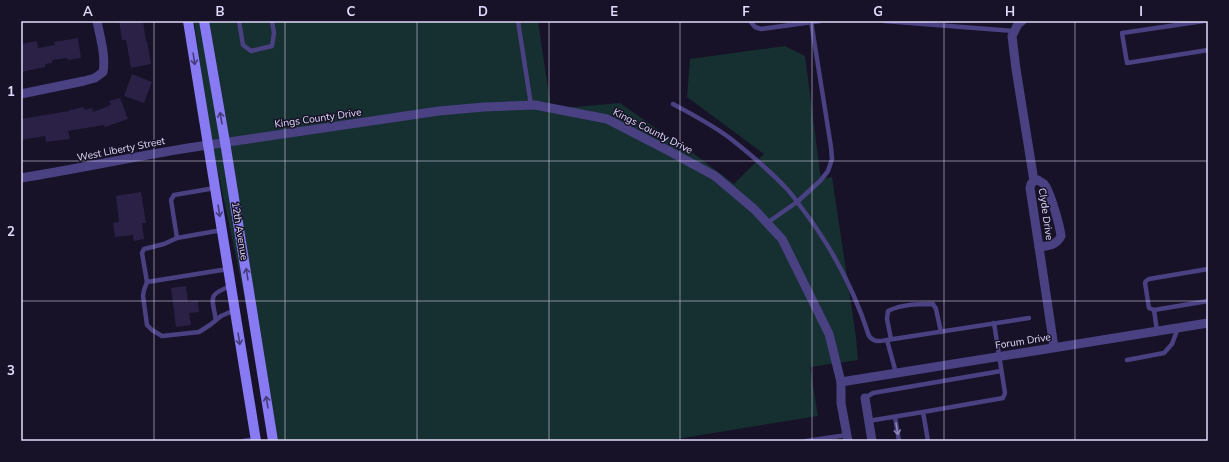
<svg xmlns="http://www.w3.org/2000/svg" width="1229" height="462" viewBox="0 0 1229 462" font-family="Mulish,sans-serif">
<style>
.green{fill:#162f30}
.building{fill:#2b2046}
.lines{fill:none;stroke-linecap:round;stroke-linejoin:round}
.service{stroke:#494182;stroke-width:4.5}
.minor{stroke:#494182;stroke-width:9}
.secondary{stroke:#877af3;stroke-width:10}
.oneway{stroke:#443c79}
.oneway2{stroke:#8d86b9}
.grid{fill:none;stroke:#e1dbfc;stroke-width:1;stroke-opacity:0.55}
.labels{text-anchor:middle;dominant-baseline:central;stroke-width:3;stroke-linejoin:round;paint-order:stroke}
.street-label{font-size:10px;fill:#e1dbfc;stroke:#171227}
.neatline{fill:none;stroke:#e1dbfc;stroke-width:1.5}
.grid-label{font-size:13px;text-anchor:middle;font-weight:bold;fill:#e1dbfc}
</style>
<rect width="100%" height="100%" fill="#171227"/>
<polygon class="green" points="194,21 538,21 551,109 620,103 654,127 681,144 734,184 764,154 687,97 690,59 785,46 805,56 821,179 832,177 856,337 858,360 810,367 818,416 664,441 275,441 211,139"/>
<g class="building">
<polygon points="119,21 143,21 146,41 147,41 151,64 131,68 126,40 122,40"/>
<polygon points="78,38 81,58 68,60 67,58 52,60 52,63 45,64 45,67 21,72 21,44 37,41 38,48 55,45 54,42"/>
<polygon points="132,74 152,82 144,103 124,96"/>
<polygon points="120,98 128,119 105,127 104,125 68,131 70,139 46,142 45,136 21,140 21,119 69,111 69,110 84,107 84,110 92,108 93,112 111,105 109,101"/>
<polygon points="141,192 146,223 142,223 144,239 134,241 133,235 115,237 113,223 119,222 116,196"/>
<polygon points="186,286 188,302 198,300 199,312 189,313 191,325 176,327 171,288"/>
</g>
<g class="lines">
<g class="service">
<polyline points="239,21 243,45 251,51 272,46 274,33 272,21"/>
<polyline points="518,21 531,105"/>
<polyline points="750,21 755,27 761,29 820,21"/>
<polyline points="884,21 1014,31"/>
<polyline points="1204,21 1122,33 1127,63 1208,50"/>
<path d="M673 104C693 115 713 125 731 139 750 154 769 170 786 188 791 193 796 200 801 207 831 246 854 289 869 336 874 343 880 341 887 340L896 373"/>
<polyline points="215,188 174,195 171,200 177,238 222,230"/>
<polyline points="767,223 797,202 820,181 828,171 832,159 831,147 811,21"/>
<polyline points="177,238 164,244 144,249 142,253 147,282 228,269"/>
<polyline points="147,282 144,290 143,296 147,325 152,330 162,336 199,332 210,325 221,316 235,310"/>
<polyline points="1154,310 1208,301"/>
<path d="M216 320C212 297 207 295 231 286"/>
<polyline points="1157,331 1154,310 1149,308 1145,283 1146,281 1149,279 1208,269"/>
<path d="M891 339 887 319 888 311C902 304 918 304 933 304L936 309 941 332"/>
<polyline points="887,340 1029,318"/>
<polyline points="1127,360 1164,353 1172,344 1178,328"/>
<polyline points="865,398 873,393 1001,371"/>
<polyline points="895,417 899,441"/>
<polyline points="868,421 923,412"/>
<polyline points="243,441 255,439"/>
<polyline points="806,441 847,435"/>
<polyline points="928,441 923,412 1003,398 1005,393 994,323"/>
</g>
<g class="minor">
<polyline points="1022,21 1018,24 1012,36 1016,69 1034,181"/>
<path d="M21 94 84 81 95 78 103 72C106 56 100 37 97 21"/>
<path d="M21 178C77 169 132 157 188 148L439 111 484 107 535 105 607 119 669 151 715 176 754 209 782 239 829 334 841 382V403L848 441"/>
<path d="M1038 180C1039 181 1043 183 1044 184 1050 191 1060 226 1061 236 1057 245 1048 246 1039 247L1030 188 1031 184 1034 181Z"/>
<polyline points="1039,247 1054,347"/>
<polyline points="841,382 1208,323"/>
<polyline points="865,398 872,441"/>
</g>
<g class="secondary">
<polyline points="188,21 256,441"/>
<polyline points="204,21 225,142 273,441"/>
</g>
</g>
<defs><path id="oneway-shaft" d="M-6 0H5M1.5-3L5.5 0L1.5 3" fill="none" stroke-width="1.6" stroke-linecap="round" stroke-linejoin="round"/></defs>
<g class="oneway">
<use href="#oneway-shaft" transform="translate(194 59) rotate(81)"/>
<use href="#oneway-shaft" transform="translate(221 118) rotate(-100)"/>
<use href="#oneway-shaft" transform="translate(219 211) rotate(81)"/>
<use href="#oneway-shaft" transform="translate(247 274) rotate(-99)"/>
<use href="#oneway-shaft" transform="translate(239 339) rotate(81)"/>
<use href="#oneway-shaft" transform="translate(267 402) rotate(-99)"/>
</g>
<use class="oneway2" href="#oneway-shaft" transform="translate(897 429) rotate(81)"/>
<path class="grid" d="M154 21V441M285 21V441M417 21V441M549 21V441M680 21V441M812 21V441M944 21V441M1075 21V441M21 161H1208M21 301H1208"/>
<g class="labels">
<g class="street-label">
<text transform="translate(318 118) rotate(-8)">Kings County Drive</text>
<text transform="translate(653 131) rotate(27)">Kings County Drive</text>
<text transform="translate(121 149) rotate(-11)">West Liberty Street</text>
<text transform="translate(1046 214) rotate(82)">Clyde Drive</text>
<text transform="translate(240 231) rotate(81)">12th Avenue</text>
<text transform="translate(1023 341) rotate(-9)">Forum Drive</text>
</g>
</g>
<rect width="1229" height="462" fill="none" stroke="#171227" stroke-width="44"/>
<rect x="22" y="22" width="1185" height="418" class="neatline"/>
<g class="grid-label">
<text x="88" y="16">A</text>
<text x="220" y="16">B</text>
<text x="351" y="16">C</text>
<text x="483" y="16">D</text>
<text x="614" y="16">E</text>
<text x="746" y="16">F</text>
<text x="878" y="16">G</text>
<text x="1010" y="16">H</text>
<text x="1141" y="16">I</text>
<text x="11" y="96">1</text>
<text x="11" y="236">2</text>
<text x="11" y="375">3</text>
</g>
</svg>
